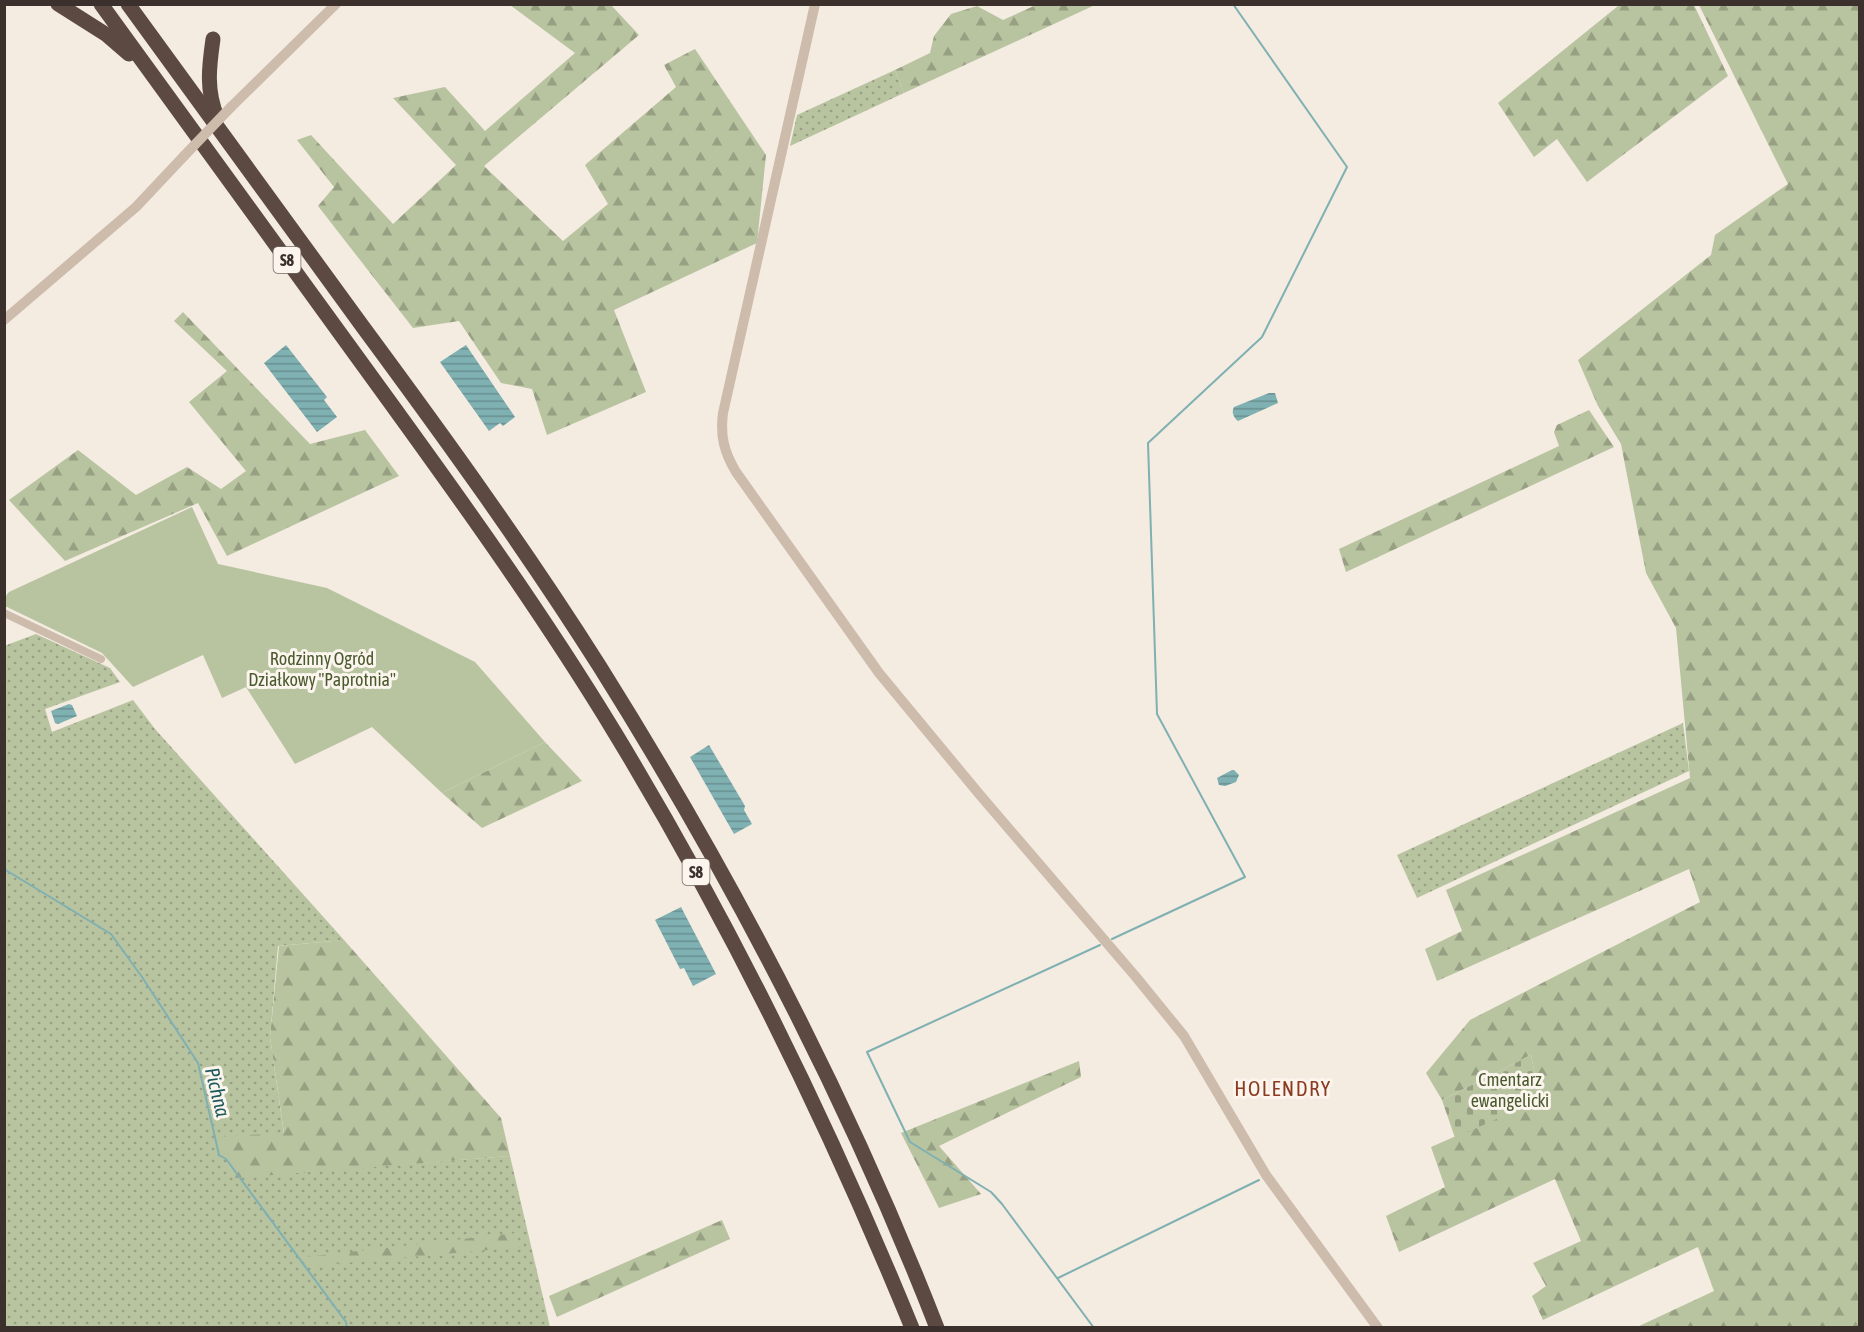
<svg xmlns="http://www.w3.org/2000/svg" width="1864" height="1332" viewBox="0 0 1864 1332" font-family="'Asap Condensed',sans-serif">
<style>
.grass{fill:url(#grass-dots)}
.forest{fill:url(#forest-firs)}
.cemetery{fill:url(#cemetery-stones)}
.green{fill:#b8c4a0}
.water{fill:url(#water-rules)}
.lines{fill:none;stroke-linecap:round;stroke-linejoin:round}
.stream{stroke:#7fb0b2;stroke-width:2}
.minor{stroke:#cdbbac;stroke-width:8}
.tertiary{stroke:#cdbbac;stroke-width:10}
.motorway{stroke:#5c4a42;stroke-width:15}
.tertiary-bridge{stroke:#cdbbac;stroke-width:10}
.labels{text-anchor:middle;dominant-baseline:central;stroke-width:6;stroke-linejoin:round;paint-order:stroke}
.shield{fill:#fbf5ee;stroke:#756b66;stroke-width:1.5}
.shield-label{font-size:16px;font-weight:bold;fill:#3b302b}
.park-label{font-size:18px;fill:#4a5a2e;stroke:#fbf5ee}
.water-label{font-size:20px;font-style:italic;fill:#1f5a5e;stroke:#fbf5ee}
.quarter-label{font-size:21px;letter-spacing:1.5px;fill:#8c3b22;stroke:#fbf5ee}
</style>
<defs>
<pattern id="grass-dots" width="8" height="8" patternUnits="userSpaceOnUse" patternTransform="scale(1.5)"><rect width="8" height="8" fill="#b8c4a0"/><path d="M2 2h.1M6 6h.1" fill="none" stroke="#97a083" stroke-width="1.8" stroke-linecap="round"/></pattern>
<pattern id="forest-firs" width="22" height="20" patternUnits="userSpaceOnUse" patternTransform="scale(1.5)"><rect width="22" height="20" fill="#b8c4a0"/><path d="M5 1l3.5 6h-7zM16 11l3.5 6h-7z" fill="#97a083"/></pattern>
<pattern id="cemetery-stones" width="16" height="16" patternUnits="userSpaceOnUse" patternTransform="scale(1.5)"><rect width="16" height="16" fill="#b8c4a0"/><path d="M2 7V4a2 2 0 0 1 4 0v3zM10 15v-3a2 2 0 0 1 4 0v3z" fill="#97a083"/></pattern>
<pattern id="water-rules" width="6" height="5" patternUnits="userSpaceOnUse" patternTransform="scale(1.5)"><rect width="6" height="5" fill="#7fb0b2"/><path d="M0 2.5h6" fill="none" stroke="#699091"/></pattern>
</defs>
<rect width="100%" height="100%" fill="#f4ebe1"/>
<g class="grass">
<polygon points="895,70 904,93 790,146 797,115"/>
<polygon points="36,634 110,668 120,682 45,709 52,732 133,700 155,729 344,940 278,946 270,1037 284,1134 226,1159 234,1177 510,1156 550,1327 5,1328 4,646"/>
<polygon points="1683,723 1689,771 1417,898 1397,855"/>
</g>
<g class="forest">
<polygon points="510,5 611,5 639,35 484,166 563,241 608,204 585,165 676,87 664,65 695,49 766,155 757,243 614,310 646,392 547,435 532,389 501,383 459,321 413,328 318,206 334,187 297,140 311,135 393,224 456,165 393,98 445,87 485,131 575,53"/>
<polygon points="1036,5 1095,5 904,93 895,70 930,53 934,36 951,14 977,6 1003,20"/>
<polygon points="1615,5 1694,5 1728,76 1587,182 1557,139 1534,157 1498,103 1618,6"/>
<polygon points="1699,5 1859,5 1859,1327 1637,1327 1714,1291 1698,1247 1543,1320 1532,1296 1546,1286 1533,1263 1581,1241 1555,1179 1399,1252 1386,1216 1445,1187 1431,1147 1540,1099 1531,1055 1442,1100 1426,1073 1470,1020 1700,902 1689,869 1437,981 1425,949 1462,931 1446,890 1690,778 1676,628 1646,573 1621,444 1598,406 1578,360 1711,255 1715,235 1788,184"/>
<polygon points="183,312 310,444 365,430 399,476 227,556 198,503 65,561 9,500 78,450 136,495 187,467 221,489 246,471 189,402 227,371 174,321"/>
<polygon points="1589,410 1614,447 1346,572 1339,549 1559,446 1554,432 1557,425"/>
<polygon points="545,742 582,781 482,828 442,793"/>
<polygon points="344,940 501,1118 510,1156 234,1178 226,1159 219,1155 215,1137 284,1133 270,1037 279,946"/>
<polygon points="1079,1061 1081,1077 939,1146 981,1194 939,1208 901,1133"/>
<polygon points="722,1220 730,1239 557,1317 549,1296"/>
<polygon points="516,1233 521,1247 311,1266 305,1257"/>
</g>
<polygon class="cemetery" points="1531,1055 1540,1099 1455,1138 1442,1100"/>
<polygon class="green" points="192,507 218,564 327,588 475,662 545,742 442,793 372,727 295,764 246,687 222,698 203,655 133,687 102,653 5,606 5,597 9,592"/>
<g class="water">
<polygon points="286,345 327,397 324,400 337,417 317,432 264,363"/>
<polygon points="466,345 515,417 503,426 500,423 489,431 440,362"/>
<path d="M1269 393H1275L1278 403 1238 421C1234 418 1231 412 1234 407Z"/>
<polygon points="69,704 72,705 77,716 58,724 55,723 51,711"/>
<polygon points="709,745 745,806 744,810 752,824 734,834 690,757"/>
<polygon points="1232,770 1234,770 1239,775 1236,782 1225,786 1219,785 1217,778"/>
<polygon points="681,907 716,974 693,986 684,968 680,969 655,920"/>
</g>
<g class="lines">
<g class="stream">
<polyline points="4,869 111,934 142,977 198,1063 219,1155 226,1159 346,1322 347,1328"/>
<polyline points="1112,939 1245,877 1157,714 1148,443 1262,337 1347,167 1233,4"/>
<polyline points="1058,1278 1259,1180"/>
<polyline points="1094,1328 1002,1204 991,1192 910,1142 867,1052 1100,945"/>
</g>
<polyline class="minor" points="4,613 101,659"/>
<g class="tertiary">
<path d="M815 4 723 413C720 436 724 452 736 472L879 673 980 795 1136 977 1184 1036 1266 1175 1378 1328"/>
<polyline points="231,107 336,4"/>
<polyline points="4,320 136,207 184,156"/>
</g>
<g class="motorway">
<polyline points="58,4 107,35 129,54"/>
<path d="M101 4C189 125 276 245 363 365 451 486 538 606 615 733 732 926 827 1120 912 1328"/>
<path d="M128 4C206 112 285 219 363 327 445 438 526 550 600 667 731 876 847 1097 937 1328"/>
<path d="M213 39C209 67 206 90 217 117"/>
</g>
<polyline class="tertiary-bridge" points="184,156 231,107"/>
</g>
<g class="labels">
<g class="shield">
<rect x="273.5" y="247" width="27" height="26" rx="4.5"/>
<rect x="682.5" y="859" width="27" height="26" rx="4.5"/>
</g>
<g class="shield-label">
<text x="287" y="260">S8</text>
<text x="696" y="872">S8</text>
</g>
<g class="park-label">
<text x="322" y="658">Rodzinny Ogród<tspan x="322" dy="21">Działkowy "Paprotnia"</tspan></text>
<text x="1510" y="1079">Cmentarz<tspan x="1510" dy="21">ewangelicki</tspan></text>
</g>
<g class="water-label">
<text transform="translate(218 1092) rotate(76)">Pichna</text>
</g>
<g class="quarter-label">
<text x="1283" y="1088">HOLENDRY</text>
</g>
</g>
<rect width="1864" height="1332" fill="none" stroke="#3b302b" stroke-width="12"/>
</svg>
